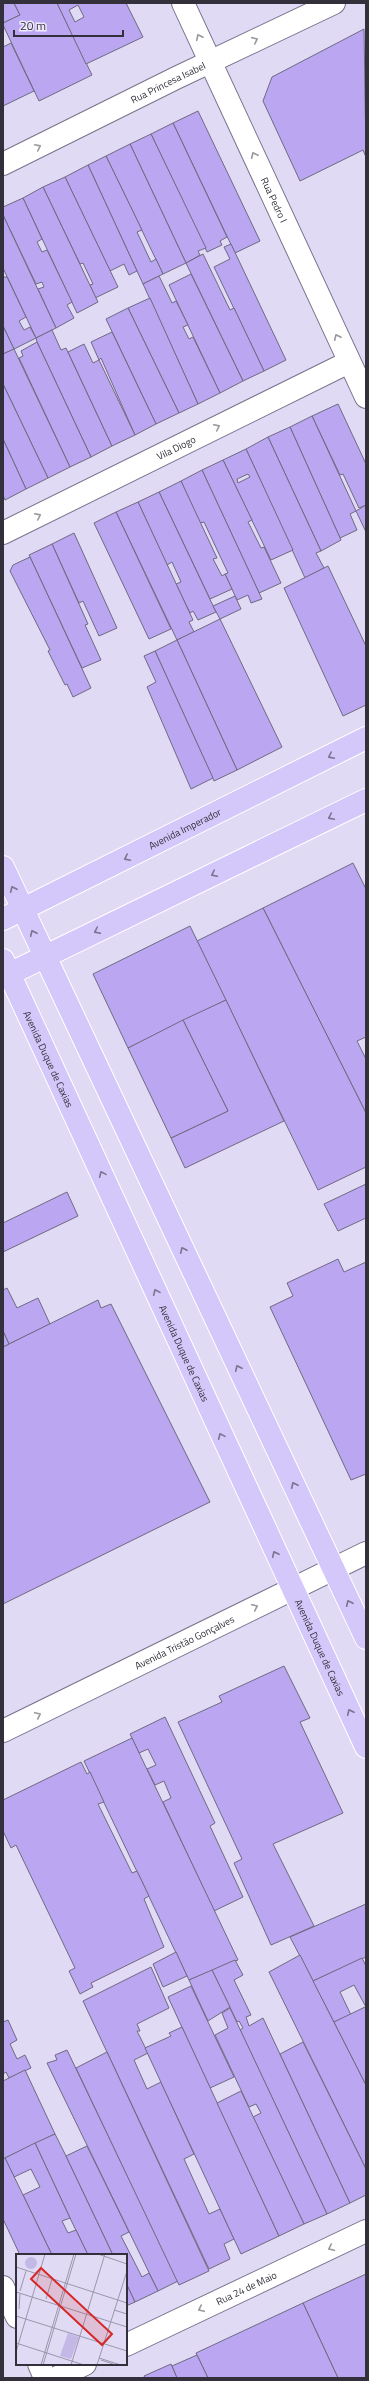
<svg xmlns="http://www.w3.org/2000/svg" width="369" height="2381" viewBox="0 0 369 2381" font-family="'Titillium Web',sans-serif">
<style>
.building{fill:#baa6f1;stroke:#6f6a81;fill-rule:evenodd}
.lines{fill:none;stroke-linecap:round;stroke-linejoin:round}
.minor-casing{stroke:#79738c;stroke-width:24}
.tertiary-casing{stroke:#79738c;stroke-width:24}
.primary-casing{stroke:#fff;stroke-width:24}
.minor{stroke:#fff;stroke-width:22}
.tertiary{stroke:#fff;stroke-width:22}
.primary{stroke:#d4c7fa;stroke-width:22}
.oneway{stroke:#99989d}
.oneway2{stroke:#7b7491}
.labels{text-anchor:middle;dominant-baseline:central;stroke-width:3.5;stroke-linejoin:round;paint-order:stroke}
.street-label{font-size:10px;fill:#33303b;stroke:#ede8fe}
.inset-road{fill:none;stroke:#9b96ab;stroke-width:1}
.view{fill:#d62828;fill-opacity:0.15;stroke:#d62828;stroke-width:2}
.inset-edge{fill:none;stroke:#33303b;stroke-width:2}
</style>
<rect width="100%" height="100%" fill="#e0daf5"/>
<g class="building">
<polygon points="3,3 14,3 20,15 3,23"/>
<polygon points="14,3 57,3 92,75 39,101 3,25 3,23 20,15"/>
<path d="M57 3H126L143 37 86 64ZM78 5 84 17 75 22 69 10Z"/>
<polygon points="364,29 366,157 363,150 300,181 263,101 272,77"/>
<polygon points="11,43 34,91 3,106 3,47"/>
<polygon points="198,111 260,241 235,253 173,123"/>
<polygon points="173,123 227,237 220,241 222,245 207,252 151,134"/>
<polygon points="151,134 206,248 198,251 200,255 186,263 130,144"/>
<polygon points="130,144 186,263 163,274 106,156"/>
<polygon points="106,156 142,230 137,232 151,262 156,259 163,274 143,284 88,165"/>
<polygon points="88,165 137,271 129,275 124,264 110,271 65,177"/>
<polygon points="65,177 118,287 95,298 90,285 93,284 83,263 80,264 43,187"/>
<polygon points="43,187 98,302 77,313 23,198"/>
<polygon points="23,198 42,239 37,242 42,252 47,250 72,302 67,305 74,318 56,328 38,289 44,287 42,282 36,284 3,215 3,207"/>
<polygon points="3,215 56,328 36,338 3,268"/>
<polygon points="231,244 286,360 264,371 214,267 230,259 224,247"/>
<polygon points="203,254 230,310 234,308 264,371 243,381 186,263"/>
<polygon points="191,274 243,381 220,393 169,285"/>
<polygon points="159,276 172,303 176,301 188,325 183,327 189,339 193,337 220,393 198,404 143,284"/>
<polygon points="3,277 7,277 26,317 19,321 24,330 30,327 36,338 14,349 3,326"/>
<polygon points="150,298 198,404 179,413 128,308"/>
<polygon points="128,308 179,413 156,424 106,319"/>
<polygon points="3,326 14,349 3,354"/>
<polygon points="52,330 61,350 66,348 112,446 91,457 37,342 36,338"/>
<polygon points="112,332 156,424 135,435 101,358 99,360 91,342"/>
<polygon points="37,342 91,457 70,467 19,358 23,356 21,351"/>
<polygon points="84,344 93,363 99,360 135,435 112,446 68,352"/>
<polygon points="14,349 70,467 48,478 3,384 3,354"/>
<polygon points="3,384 48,478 26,489 3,439"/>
<polygon points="338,404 366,464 366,505 359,508 343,474 340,475 312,416"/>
<polygon points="312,416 356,511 350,514 357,530 340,538 290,427"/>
<polygon points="290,427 341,540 321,551 268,437"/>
<polygon points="268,437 321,551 316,553 324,568 305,578 246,449"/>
<polygon points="3,439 26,489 5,500 3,495"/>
<path d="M246 449 293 550 271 560 223 460ZM248 474 250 477 238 483 237 479Z"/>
<polygon points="223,460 252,520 248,522 261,548 264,547 281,583 259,593 202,470"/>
<polygon points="202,470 262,599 251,603 248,595 237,600 225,574 228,573 204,522 200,523 181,481"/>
<polygon points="181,481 217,558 213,559 222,576 225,574 232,589 210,599 159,492"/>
<polygon points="159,492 216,612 198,620 193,611 190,613 176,584 181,582 172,562 167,565 138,502"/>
<polygon points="138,502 193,620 189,622 194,632 177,640 116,512"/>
<polygon points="366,505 366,532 356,511"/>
<polygon points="116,512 171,629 149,639 94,523"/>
<polygon points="74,533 117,628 99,636 83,601 79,603 52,544"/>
<polygon points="52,544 88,624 85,625 101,660 82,668 29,555"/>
<polygon points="30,557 91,688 73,697 67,684 65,685 48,651 50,650 10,571 13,565"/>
<polygon points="328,566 366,646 366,705 343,716 284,588"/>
<polygon points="235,596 241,609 220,619 213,606"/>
<polygon points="220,619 282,747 237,770 177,640"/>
<polygon points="177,640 237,770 214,781 155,651"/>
<polygon points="155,651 213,778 191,789 147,687 156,682 144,656"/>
<polygon points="353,863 366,889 366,1037 357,1041 366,1059 366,1113 263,908"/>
<polygon points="263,908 366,1113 366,1167 318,1190 197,941"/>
<polygon points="190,926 226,1000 128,1048 93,974"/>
<polygon points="226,1000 284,1121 185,1168 171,1138 228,1111 183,1020"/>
<polygon points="183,1020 228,1111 171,1138 128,1048"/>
<polygon points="366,1184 366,1218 338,1231 324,1204"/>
<polygon points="67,1192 78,1216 3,1252 3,1223"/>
<polygon points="338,1259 344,1272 366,1262 366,1474 351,1480 270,1307 293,1296 287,1283"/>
<polygon points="7,1288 17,1308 38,1298 50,1324 9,1344 3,1331 3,1290"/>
<polygon points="98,1300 101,1308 111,1304 210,1502 3,1604 3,1347"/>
<polygon points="3,1331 9,1344 3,1347"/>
<polygon points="284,1666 310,1718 300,1722 343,1813 273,1844 314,1926 271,1945 234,1863 242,1859 178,1722 222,1702 219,1696"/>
<polygon points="165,1717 215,1823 210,1826 243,1897 214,1911 163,1802 171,1798 164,1781 155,1785 147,1769 156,1765 148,1749 139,1753 130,1734"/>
<polygon points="132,1738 238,1960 189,1980 84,1761"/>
<polygon points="81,1762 87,1774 90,1772 104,1802 98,1804 132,1873 137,1871 149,1896 144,1899 164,1947 91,1983 93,1987 80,1994 69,1971 75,1968 16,1845 11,1848 3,1831 3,1800"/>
<polygon points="366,1904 366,1957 313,1981 290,1937"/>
<polygon points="176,1952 187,1976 163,1987 153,1964"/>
<polygon points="300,1955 366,2085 366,2169 269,1972"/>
<polygon points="362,1958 366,1966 366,2007 354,1985 340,1992 351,2015 334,2022 313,1981"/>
<polygon points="235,1960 243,1975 234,1980 251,2015 246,2017 249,2026 263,2018 350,2203 327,2214 240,2030 243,2028 239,2021 237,2022 212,1970"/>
<polygon points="151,1967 169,2008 137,2024 140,2031 137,2031 148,2053 134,2060 147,2089 161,2082 194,2154 184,2159 209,2214 220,2209 234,2239 224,2244 230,2259 209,2269 83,2001"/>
<polygon points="212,1970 230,2007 208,2021 189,1980"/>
<polygon points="191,1986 234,2077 210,2088 168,1997"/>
<polygon points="365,2007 366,2007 366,2085 334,2022"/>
<polygon points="230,2008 327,2214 304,2224 253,2117 261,2113 256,2104 249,2107 215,2035 228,2028 222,2013"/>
<polygon points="8,2020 17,2040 10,2044 17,2059 25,2055 31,2068 9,2078 6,2072 3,2074 3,2022"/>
<polygon points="182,2027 279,2236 241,2254 145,2048 171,2036 169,2033"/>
<polygon points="303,2042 366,2169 366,2195 350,2203 280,2054"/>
<polygon points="67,2050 178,2281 158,2291 47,2063 57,2060 55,2055"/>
<polygon points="107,2052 209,2271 179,2285 76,2068"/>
<polygon points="25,2070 55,2134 3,2159 3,2081"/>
<polygon points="241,2091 304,2224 279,2236 217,2103"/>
<polygon points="55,2134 66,2156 113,2255 88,2255 70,2218 35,2143"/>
<polygon points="35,2143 70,2218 62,2221 68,2233 76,2230 88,2255 52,2255 23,2195 40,2187 31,2169 14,2177 5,2158"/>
<polygon points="87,2146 129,2232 121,2236 142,2277 149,2273 158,2291 135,2302 126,2283 126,2255 113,2255 66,2156"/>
<polygon points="5,2158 23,2195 52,2255 20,2255 3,2219 3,2159"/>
<polygon points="366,2274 366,2378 338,2378 303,2303"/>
<polygon points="126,2283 135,2302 126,2306"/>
<polygon points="303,2303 338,2378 208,2378 196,2353"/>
<polygon points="197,2355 208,2378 177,2378 172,2366"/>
<polygon points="171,2364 177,2378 145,2378 144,2376"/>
</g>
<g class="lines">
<defs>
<g id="minor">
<path id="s1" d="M183 3 366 397"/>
<path id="s2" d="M3 164 176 78 334 3"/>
<path id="s3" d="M3 533 349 362"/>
<polyline points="3,2287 17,2317"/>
<path id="s4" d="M126 2345 366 2231"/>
<polyline points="39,2364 45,2378"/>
<polyline points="56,2378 85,2364"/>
</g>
<g id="tertiary">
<path id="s5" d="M3 1731 366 1553"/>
</g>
<g id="primary">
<polyline points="3,867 366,1638"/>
<path id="s6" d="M3 919 366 738"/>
<path id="s7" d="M3 960 366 1747"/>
<polyline points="3,977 366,800"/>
</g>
</defs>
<use href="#minor" class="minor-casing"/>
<use href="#tertiary" class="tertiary-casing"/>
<use href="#primary" class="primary-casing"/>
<use href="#minor" class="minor"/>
<use href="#tertiary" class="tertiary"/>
<use href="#primary" class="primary"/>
</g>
<defs><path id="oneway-chevron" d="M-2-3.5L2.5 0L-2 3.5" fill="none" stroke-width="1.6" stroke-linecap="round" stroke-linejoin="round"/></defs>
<g class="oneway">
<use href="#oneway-chevron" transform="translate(199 37) rotate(-116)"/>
<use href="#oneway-chevron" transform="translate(255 40) rotate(-25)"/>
<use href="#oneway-chevron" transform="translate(38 147) rotate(-26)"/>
<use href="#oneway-chevron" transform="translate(254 155) rotate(-115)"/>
<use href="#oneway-chevron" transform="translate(337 337) rotate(-115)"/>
<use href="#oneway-chevron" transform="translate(217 427) rotate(-26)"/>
<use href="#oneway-chevron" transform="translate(38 516) rotate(-26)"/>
<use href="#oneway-chevron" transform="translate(255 1607) rotate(-25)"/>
<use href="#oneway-chevron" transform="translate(38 1715) rotate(-25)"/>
<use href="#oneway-chevron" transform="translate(331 2248) rotate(155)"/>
<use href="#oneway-chevron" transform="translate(201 2309) rotate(155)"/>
</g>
<g class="oneway2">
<use href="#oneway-chevron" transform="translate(331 756) rotate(153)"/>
<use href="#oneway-chevron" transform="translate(331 817) rotate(154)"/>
<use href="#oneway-chevron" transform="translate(127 858) rotate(153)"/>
<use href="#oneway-chevron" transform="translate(214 874) rotate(154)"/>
<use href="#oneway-chevron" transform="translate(13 889) rotate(-115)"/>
<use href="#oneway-chevron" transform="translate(97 931) rotate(154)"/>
<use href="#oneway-chevron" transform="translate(33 933) rotate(-115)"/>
<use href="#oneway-chevron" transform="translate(102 1174) rotate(-114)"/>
<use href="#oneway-chevron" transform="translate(183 1250) rotate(-115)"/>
<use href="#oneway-chevron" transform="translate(156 1292) rotate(-114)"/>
<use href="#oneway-chevron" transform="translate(238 1368) rotate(-115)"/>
<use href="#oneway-chevron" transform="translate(221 1436) rotate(-114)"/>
<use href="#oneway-chevron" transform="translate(294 1485) rotate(-115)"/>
<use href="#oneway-chevron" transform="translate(275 1554) rotate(-115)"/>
<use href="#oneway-chevron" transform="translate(349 1603) rotate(-115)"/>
<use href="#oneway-chevron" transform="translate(350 1712) rotate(-115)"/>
</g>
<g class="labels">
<g class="street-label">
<text stroke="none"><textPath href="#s2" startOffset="184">Rua Princesa Isabel</textPath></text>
<text stroke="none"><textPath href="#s1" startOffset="217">Rua Pedro I</textPath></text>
<text stroke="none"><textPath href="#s3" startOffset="193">Vila Diogo</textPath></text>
<text stroke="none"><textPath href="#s6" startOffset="203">Avenida Imperador</textPath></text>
<text stroke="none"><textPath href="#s7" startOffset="109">Avenida Duque de Caxias</textPath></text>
<text stroke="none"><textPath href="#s7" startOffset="433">Avenida Duque de Caxias</textPath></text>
<text stroke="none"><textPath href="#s5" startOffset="202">Avenida Tristão Gonçalves</textPath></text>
<text stroke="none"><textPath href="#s7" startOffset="757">Avenida Duque de Caxias</textPath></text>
<text stroke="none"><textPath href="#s4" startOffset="133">Rua 24 de Maio</textPath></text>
</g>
</g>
<g transform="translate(16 2254)">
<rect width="111" height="111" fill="#e0daf5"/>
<path d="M9 9a6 6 0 1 1 12 0a6 6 0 1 1-12 0ZM52 79 63 83 55 105 44 102Z" fill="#c4b9e6"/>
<path class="inset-road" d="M82 0 111 10M0 13 111 49M4 37 10 17M0 38 111 73M30 45 36 25M3 55 4 40M98 56 111 60M0 62 111 97M0 89 68 111M0 98 29 0M83 104 105 111M85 106 97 110M25 111 58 0M27 111 60 0M55 111 89 0M81 111 111 17"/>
<path class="view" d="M25 14 96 80 86 91 15 25Z"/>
<rect width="111" height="111" class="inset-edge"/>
</g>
<rect width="369" height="2381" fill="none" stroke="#33303b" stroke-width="8"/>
<path d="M14 30v6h109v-6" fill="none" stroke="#33303b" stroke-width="2"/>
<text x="20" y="30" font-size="12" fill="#33303b" stroke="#ede8fe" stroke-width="3" paint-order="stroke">20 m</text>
</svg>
